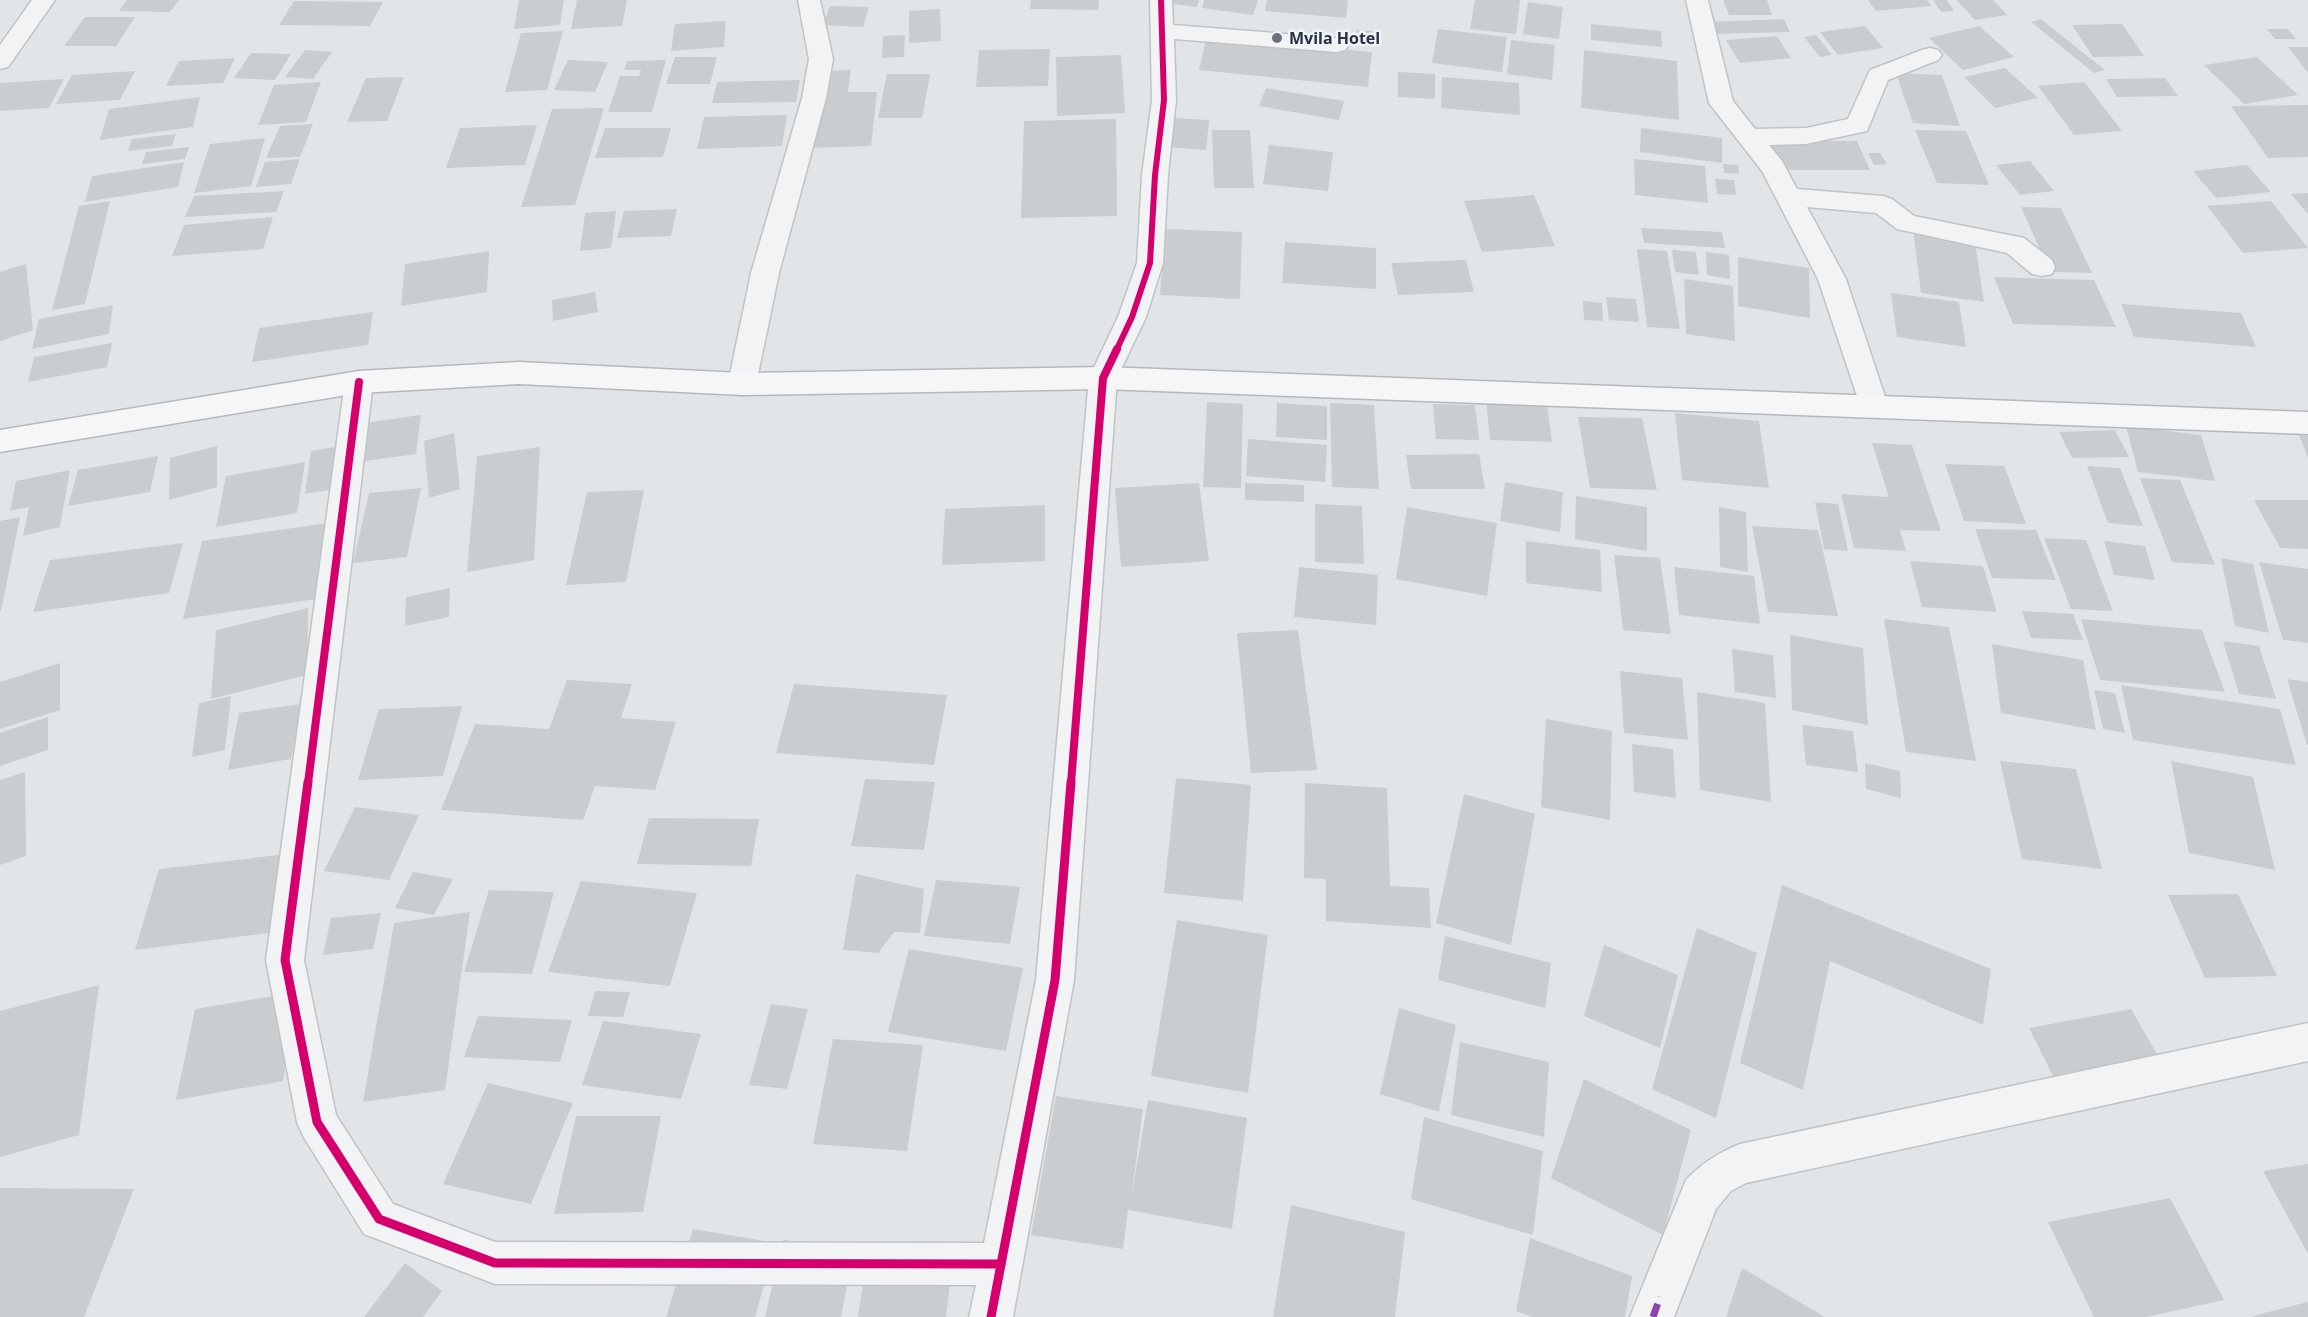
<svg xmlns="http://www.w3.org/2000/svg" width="2308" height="1317" viewBox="0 0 2308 1317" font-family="'Open Sans',sans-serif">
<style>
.building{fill:#cacdd0}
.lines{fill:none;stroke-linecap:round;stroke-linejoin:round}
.minor-casing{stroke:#c0c3c6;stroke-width:3}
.highway-casing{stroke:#b4b8bd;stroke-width:3}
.minor{fill:#f2f3f4;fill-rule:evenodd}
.highway{fill:#f6f6f7;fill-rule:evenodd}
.quiet{stroke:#8e44ad;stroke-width:7;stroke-dasharray:14 7;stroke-linecap:butt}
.cycleway-far2-casing{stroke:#f0f3f7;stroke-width:9}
.cycleway-far1-casing{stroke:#f0f3f7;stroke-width:11}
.cycleway-casing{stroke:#f0f3f7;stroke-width:13}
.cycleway-far2{stroke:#d6006c;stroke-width:6}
.cycleway-far1{stroke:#d6006c;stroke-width:8}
.cycleway{stroke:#d6006c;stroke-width:9}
.poi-dot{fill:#69707c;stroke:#f0f3f7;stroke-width:2}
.labels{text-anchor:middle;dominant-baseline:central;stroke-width:5;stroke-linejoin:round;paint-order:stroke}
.far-poi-label{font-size:16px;font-weight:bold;fill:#283142;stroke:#f0f3f7;text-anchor:start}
</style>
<rect width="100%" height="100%" fill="#e2e5e8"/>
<g class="building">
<polygon points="127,0 179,0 170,12 119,11"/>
<polygon points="519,0 564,0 560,25 514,29"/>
<polygon points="577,0 627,0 622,26 571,29"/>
<polygon points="1031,0 1099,0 1098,10 1030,9"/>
<polygon points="1173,0 1199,0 1197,7 1172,4"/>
<polygon points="1204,0 1258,0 1253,15 1202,8"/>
<polygon points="1267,0 1348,0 1346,18 1265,11"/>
<polygon points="1475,0 1520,0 1516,34 1470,29"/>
<polygon points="1723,0 1767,0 1772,15 1729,15"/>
<polygon points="1868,0 1927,0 1932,6 1876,11"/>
<polygon points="1933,0 1947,0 1954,11 1941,12"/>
<polygon points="1957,0 1993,0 2007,15 1975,20"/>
<polygon points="294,1 383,2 370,26 279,25"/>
<polygon points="1528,2 1563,7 1559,39 1523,34"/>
<polygon points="830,6 869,7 863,27 823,25"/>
<polygon points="940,9 941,41 909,43 909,11"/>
<polygon points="85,17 135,17 116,46 64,46"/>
<polygon points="1784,19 1790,32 1713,34 1707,22"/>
<polygon points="2041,19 2105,70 2094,73 2031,22"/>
<polygon points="726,21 724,47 671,51 675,24"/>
<polygon points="1591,24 1661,31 1662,47 1591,40"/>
<polygon points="2122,24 2144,56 2093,57 2072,25"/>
<polygon points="1865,26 1883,48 1838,55 1820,32"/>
<polygon points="1979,26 2014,57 1963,70 1929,38"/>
<polygon points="1438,29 1507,37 1502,72 1432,63"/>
<polygon points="2267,29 2288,29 2296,39 2275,39"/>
<polygon points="1356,30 1372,31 1373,45 1356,45"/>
<polygon points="563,31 547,90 505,92 521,33"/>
<polygon points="905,35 904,57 882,58 883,36"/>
<polygon points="1816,35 1832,55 1820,57 1804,37"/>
<polygon points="1207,36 1372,52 1368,87 1199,70"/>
<polygon points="1777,36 1791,58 1740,63 1726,40"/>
<polygon points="1511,40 1555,45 1552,80 1507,74"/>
<polygon points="2288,47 2308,47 2308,73"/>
<polygon points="1050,49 1048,86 976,87 979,50"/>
<polygon points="305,50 332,52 313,79 285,77"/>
<polygon points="1584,50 1677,61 1679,120 1581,108"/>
<polygon points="251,53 291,54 275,80 234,78"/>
<polygon points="1121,55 1125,113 1057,116 1056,57"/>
<polygon points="675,57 717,57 710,84 666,84"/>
<polygon points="2257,57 2298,95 2244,104 2204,65"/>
<polygon points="235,58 223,83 166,86 179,61"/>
<polygon points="568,60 608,62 595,92 554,90"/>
<polygon points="666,60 652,112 608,112 620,76 639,76 641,70 624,70 627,61"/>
<polygon points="2005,68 2038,98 1995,108 1964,77"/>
<polygon points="851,70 848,92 877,92 871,146 809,148 821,71"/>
<polygon points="135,71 120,100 56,104 72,75"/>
<polygon points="1398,72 1435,74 1435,99 1398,97"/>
<polygon points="1896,73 1942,75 1960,126 1913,123"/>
<polygon points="887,74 930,74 922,118 878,118"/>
<polygon points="404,77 387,121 347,122 366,78"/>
<polygon points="1442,77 1519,83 1520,115 1441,108"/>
<polygon points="2165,78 2178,96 2117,97 2106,79"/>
<polygon points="64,79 49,108 0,111 0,83"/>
<polygon points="800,80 796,102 712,103 717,82"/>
<polygon points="321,82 306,122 258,125 274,85"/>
<polygon points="2084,82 2122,131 2074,135 2038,86"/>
<polygon points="1266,88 1344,101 1339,120 1259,106"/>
<polygon points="200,97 193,127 100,140 109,109"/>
<polygon points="2308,105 2308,157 2268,158 2231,106"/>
<polygon points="604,108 575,205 521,207 552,109"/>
<polygon points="787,115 782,146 697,149 704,117"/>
<polygon points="1174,118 1209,120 1206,150 1170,147"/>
<polygon points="1116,119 1117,216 1021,218 1024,121"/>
<polygon points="313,124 300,157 266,158 280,126"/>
<polygon points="537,125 525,165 446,168 460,128"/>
<polygon points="605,128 671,128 663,157 595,158"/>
<polygon points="1641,128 1722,138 1722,163 1640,152"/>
<polygon points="1212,130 1250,130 1254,188 1214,188"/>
<polygon points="1915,130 1966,131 1989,185 1937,183"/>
<polygon points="176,134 172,146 128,151 132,139"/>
<polygon points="265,138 251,186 194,193 210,144"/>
<polygon points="1768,140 1857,141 1870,170 1779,170"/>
<polygon points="1269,145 1333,152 1328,191 1263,184"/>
<polygon points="189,147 185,159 142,164 146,152"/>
<polygon points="1868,153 1880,153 1887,164 1874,165"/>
<polygon points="300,159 291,184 256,187 265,162"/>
<polygon points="1634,159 1705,166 1708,203 1635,195"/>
<polygon points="2030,161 2054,191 2020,195 1996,165"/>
<polygon points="184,162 178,187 85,202 92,176"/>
<polygon points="1723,164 1738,165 1739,174 1724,173"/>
<polygon points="2247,165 2271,192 2216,198 2193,171"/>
<polygon points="1715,179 1734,180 1736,195 1717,194"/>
<polygon points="284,191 276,212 185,217 194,196"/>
<polygon points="2308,193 2308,214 2291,194"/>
<polygon points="1534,195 1555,246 1482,252 1464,201"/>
<polygon points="110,201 85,304 52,310 79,206"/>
<polygon points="2271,201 2308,248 2243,253 2207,206"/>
<polygon points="2021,207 2061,208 2092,273 2050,272"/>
<polygon points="677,209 671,236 617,238 624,211"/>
<polygon points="616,211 611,248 580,251 585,213"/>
<polygon points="273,217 263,249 172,256 184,225"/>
<polygon points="1912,221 1973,229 1984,302 1921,293"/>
<polygon points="1641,228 1722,232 1725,248 1644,243"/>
<polygon points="1165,229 1242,232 1240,299 1160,295"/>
<polygon points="1285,242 1376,248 1376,289 1282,283"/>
<polygon points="1637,249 1667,251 1680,329 1647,327"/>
<polygon points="1672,250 1696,252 1699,275 1675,272"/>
<polygon points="489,251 487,292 401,306 405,264"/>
<polygon points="1706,252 1729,255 1730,279 1707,275"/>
<polygon points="1738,257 1809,268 1810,318 1738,306"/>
<polygon points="1466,260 1474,292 1398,295 1391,263"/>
<polygon points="26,264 33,330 0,341 0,272"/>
<polygon points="1994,277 2094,280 2116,327 2013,324"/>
<polygon points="1684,279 1733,286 1735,341 1686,334"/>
<polygon points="595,292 598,312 553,321 552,300"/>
<polygon points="1891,293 1959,302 1966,347 1897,337"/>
<polygon points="1606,297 1636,299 1639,322 1609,320"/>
<polygon points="1583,301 1602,303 1603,321 1584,320"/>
<polygon points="2121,304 2241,313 2256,347 2134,337"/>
<polygon points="113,305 109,334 32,349 39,319"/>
<polygon points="373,312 368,345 252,362 259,328"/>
<polygon points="112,343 107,367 28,382 34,357"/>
<polygon points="1486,401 1547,404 1552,442 1490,440"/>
<polygon points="1207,402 1243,404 1241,488 1203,487"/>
<polygon points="1277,403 1327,406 1327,440 1276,437"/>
<polygon points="1330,403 1374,405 1379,489 1332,487"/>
<polygon points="1433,404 1475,405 1479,440 1436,439"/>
<polygon points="1675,413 1759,421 1769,488 1682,480"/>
<polygon points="421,415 416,454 358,462 364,423"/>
<polygon points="1578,417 1642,418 1657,490 1590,488"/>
<polygon points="2126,426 2201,435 2215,481 2138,472"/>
<polygon points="2115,430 2129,457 2072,458 2059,432"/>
<polygon points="454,433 460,489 429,498 424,441"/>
<polygon points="2299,435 2308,436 2308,458"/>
<polygon points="1248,439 1327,445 1325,482 1246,476"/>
<polygon points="1872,443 1912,445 1941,531 1900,530 1906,551 1854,548 1841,494 1889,497"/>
<polygon points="217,446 217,487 169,500 170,458"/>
<polygon points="335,447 330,490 305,494 311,451"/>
<polygon points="540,447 534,560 467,572 477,456"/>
<polygon points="1479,454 1485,489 1411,489 1406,455"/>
<polygon points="158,456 150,492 68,506 78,470"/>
<polygon points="305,462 297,513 216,527 226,476"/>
<polygon points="1945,464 2004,466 2026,524 1964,521"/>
<polygon points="2087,466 2120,468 2143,526 2108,523"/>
<polygon points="70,470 60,527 23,536 29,507 10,511 16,481"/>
<polygon points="2140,478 2180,480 2215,565 2172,562"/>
<polygon points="1505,482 1563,492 1560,532 1500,521"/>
<polygon points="1199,483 1209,561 1121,567 1115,488"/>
<polygon points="1245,483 1304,485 1304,502 1245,500"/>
<polygon points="421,488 407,557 353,563 369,493"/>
<polygon points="644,490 626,582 566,585 587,492"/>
<polygon points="1576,496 1647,507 1647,551 1575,539"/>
<polygon points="2254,500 2308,500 2308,549 2280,548"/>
<polygon points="1815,502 1838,504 1848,551 1824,549"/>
<polygon points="1315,504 1362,506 1364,564 1315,562"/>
<polygon points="1045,505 1045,561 942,565 945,509"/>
<polygon points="1407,507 1497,523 1487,596 1396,579"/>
<polygon points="1719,507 1746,512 1748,572 1720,567"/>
<polygon points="20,517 1,611 0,611 0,521"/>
<polygon points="335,522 323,598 183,619 202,541"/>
<polygon points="1752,526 1818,530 1838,616 1768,612"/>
<polygon points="1975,529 2036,530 2056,580 1992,578"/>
<polygon points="2044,538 2086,540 2113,611 2071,609"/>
<polygon points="1526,541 1600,550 1602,592 1526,583"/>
<polygon points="2104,541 2145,546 2155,580 2114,575"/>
<polygon points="183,543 169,593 33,612 50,560"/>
<polygon points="1614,555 1660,558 1671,634 1623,630"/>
<polygon points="2221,558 2253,564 2269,633 2235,626"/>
<polygon points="1910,561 1983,566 1997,612 1922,607"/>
<polygon points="2259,562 2308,569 2308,643 2283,640"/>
<polygon points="1299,567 1378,575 1376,625 1294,617"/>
<polygon points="1674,567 1754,576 1760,624 1679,615"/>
<polygon points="450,588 449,617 405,626 406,597"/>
<polygon points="308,608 307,675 211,699 216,630"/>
<polygon points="2022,611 2073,614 2083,640 2031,638"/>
<polygon points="1884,619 1949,627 1976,761 1906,752"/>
<polygon points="2081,619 2202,630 2225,692 2100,680"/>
<polygon points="1298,630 1317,770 1251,773 1237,633"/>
<polygon points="1790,635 1863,648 1868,725 1792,710"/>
<polygon points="2223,641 2259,646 2276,699 2239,694"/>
<polygon points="1992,644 2083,660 2096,730 2001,713"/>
<polygon points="1732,649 1773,655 1776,698 1735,692"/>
<polygon points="60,663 60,710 0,729 0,682"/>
<polygon points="1620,671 1682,678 1688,740 1624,733"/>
<polygon points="2287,679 2308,682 2308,745 2307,745"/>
<polygon points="567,680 632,684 621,718 676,722 655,790 595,786 583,820 441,810 475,724 549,729"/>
<polygon points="794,684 947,695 934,765 776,753"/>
<polygon points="2121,685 2280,709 2296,765 2133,740"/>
<polygon points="2094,690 2115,693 2125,733 2103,729"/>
<polygon points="1697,692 1765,703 1771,802 1700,790"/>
<polygon points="231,696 225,750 192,757 199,703"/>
<polygon points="301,704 291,759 228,770 239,713"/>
<polygon points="462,706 443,776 358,780 379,709"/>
<polygon points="48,717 48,750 0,766 0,733"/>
<polygon points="1546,719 1612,731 1610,820 1541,807"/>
<polygon points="1802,725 1853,731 1858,772 1806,765"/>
<polygon points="1632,744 1673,749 1676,798 1634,792"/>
<polygon points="2000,761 2076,769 2102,869 2022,859"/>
<polygon points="2171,761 2253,777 2275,870 2189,853"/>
<polygon points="1865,763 1900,771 1901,798 1866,789"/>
<polygon points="25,772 26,856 0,865 0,780"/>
<polygon points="1176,778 1251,785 1243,901 1164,893"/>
<polygon points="865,779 935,782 924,850 851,846"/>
<polygon points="1305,783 1387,788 1390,886 1429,888 1431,928 1326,921 1326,879 1304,878"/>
<polygon points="1464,794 1535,814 1511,945 1436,923"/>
<polygon points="355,807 419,815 389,880 324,871"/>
<polygon points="649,818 759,819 751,866 637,864"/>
<polygon points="287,854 268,933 135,950 159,869"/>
<polygon points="413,872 453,879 434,915 395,908"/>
<polygon points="856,874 924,889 920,933 894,932 878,953 843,950"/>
<polygon points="936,880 1020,887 1010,944 924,936"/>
<polygon points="581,881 697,893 670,986 548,972"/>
<polygon points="1782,885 1991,969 1983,1025 1830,961 1803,1090 1740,1063"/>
<polygon points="489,890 554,892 532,974 464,972"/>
<polygon points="2238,894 2277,976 2205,978 2168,895"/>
<polygon points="470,912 445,1090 363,1102 394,923"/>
<polygon points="381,913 373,949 323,955 331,918"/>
<polygon points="1177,920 1268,935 1248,1093 1151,1076"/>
<polygon points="1697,928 1757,953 1716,1118 1652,1089"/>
<polygon points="1445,936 1551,963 1545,1008 1438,980"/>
<polygon points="1604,945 1678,975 1660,1048 1584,1016"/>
<polygon points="909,949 1023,968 1006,1051 888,1032"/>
<polygon points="99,985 79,1135 0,1157 0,1011"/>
<polygon points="595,991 630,992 623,1017 588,1016"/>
<polygon points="298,992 283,1081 176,1100 195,1009"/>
<polygon points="771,1004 808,1009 787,1089 749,1085"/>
<polygon points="1399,1008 1456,1025 1439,1112 1380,1094"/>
<polygon points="2131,1009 2165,1068 2059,1088 2029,1028"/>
<polygon points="478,1016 572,1020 560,1062 464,1057"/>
<polygon points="603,1021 701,1034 681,1099 582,1085"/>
<polygon points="833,1039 923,1045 907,1151 813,1144"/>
<polygon points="1460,1042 1549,1062 1544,1137 1451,1115"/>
<polygon points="1584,1079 1691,1130 1663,1235 1551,1178"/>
<polygon points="488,1083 573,1103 531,1204 443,1184"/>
<polygon points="1056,1096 1143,1109 1131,1199 1148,1100 1247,1118 1232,1229 1128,1210 1123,1249 1031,1235"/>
<polygon points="576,1116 661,1116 643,1212 554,1214"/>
<polygon points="1424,1117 1543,1151 1533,1235 1411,1199"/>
<polygon points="2308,1164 2308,1254 2263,1171"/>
<polygon points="0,1188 134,1189 84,1317 0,1317"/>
<polygon points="2170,1198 2224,1300 2146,1317 2094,1317 2048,1222"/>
<polygon points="1291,1205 1405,1232 1395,1317 1273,1317"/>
<polygon points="693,1229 776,1243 755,1317 666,1317"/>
<polygon points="1530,1238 1632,1276 1625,1317 1532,1317 1516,1311"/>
<polygon points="783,1240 854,1248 841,1317 765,1317"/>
<polygon points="405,1263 442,1291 423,1317 364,1317"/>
<polygon points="1742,1268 1825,1317 1726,1317"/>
<polygon points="865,1270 951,1275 946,1317 858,1317"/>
<polygon points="2308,1302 2308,1317 2253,1317 2253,1316"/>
</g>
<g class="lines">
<defs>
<g id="minor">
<polygon points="32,0 55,0 8,67 0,69 0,45"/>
<polygon points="798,0 820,0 833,59 826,98 779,273 756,384 752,392 742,395 732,392 728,384 751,273 802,98 809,59"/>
<polygon points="1150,0 1172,0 1173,25 1337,38 1345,40 1349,45 1345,50 1337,52 1174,39 1176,100 1168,175 1163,263 1146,317 1117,378 1074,980 1013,1317 969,1317 976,1285 495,1284 364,1234 303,1136 297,1122 266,960 345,382 349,374 359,371 369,374 373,382 304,960 336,1115 393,1204 495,1242 984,1243 1036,980 1089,378 1118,317 1137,263 1142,175 1152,100"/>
<polygon points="1686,0 1708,0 1733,101 1755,129 1806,128 1848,119 1870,70 1922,50 1930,48 1938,50 1942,55 1938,60 1888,80 1867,131 1806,144 1769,145 1782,161 1797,189 1883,196 1892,199 1914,216 2024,238 2052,260 2055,267 2052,274 2042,276 2032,274 2007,253 1897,229 1876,213 1807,207 1846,279 1888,406 1883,414 1873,417 1863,414 1818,279 1762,171 1709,103"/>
<path d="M2308 1023V1061L1746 1183 1731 1191 1716 1209 1674 1317H1630L1686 1180C1702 1163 1718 1153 1740 1144Z"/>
</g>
<polygon id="highway" points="519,362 742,373 1103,367 2308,412 2308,434 1103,389 742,395 519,384 359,393 0,452 0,430 359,371"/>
</defs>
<use href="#minor" class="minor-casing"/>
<use href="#highway" class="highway-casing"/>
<use href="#minor" class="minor"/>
<use href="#highway" class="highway"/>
<polyline class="quiet" points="1653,1317 1660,1297"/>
<defs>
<polyline id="cycleway-far2" points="1116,351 1132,317 1150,263 1155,175 1164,100 1161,0"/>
<g id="cycleway-far1">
<polyline points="308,783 359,382"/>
<polyline points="1071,783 1103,378 1117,349"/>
</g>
<g id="cycleway">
<polyline points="308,782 285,960 317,1122 379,1219 495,1263 1001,1264"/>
<polyline points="991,1317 1055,980 1071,782"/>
</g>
</defs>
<use href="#cycleway-far2" class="cycleway-far2-casing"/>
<use href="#cycleway-far1" class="cycleway-far1-casing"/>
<use href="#cycleway" class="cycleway-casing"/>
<use href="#cycleway-far2" class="cycleway-far2"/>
<use href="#cycleway-far1" class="cycleway-far1"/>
<use href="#cycleway" class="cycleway"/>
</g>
<circle class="poi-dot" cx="1277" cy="38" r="6"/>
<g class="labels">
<g class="far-poi-label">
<text x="1289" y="38">Mvila Hotel</text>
</g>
</g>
</svg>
